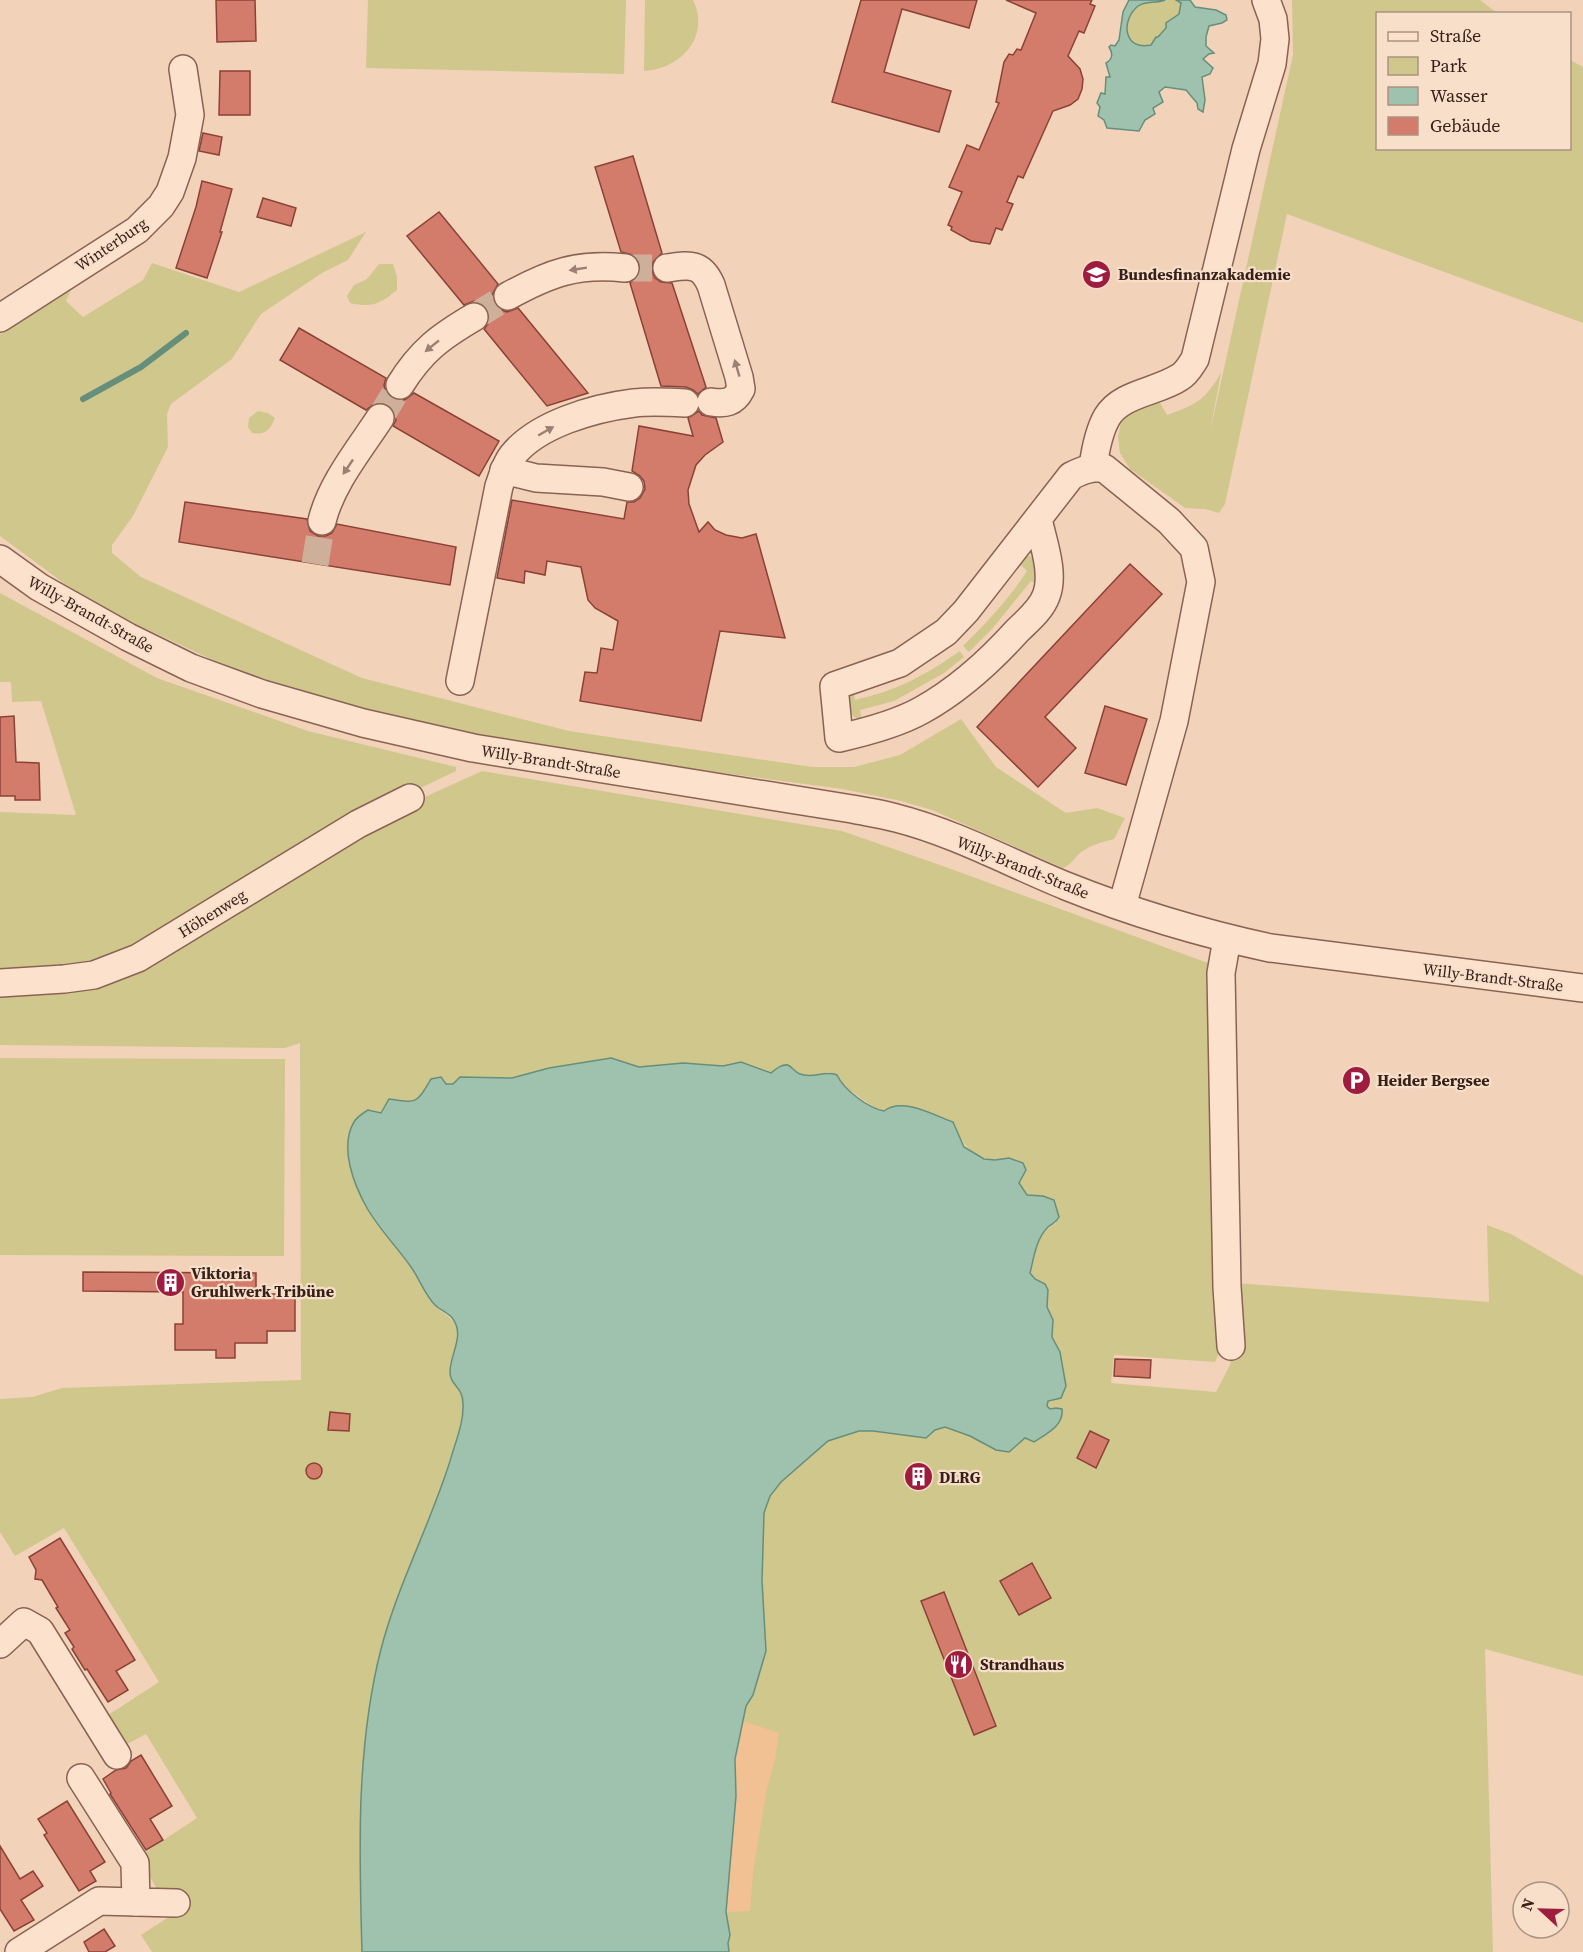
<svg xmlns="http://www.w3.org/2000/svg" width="1583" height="1952" viewBox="0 0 1583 1952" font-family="'Source Serif 4',serif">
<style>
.green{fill:#d0c78d}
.sand{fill:#f1c093}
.water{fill:#9fc2ae;stroke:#668f7b;stroke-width:1.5}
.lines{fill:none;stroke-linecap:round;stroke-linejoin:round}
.stream{stroke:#668f7b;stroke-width:6}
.building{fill:#d47c6c;stroke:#8b4236;stroke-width:1.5}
.minor-tunnel{stroke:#cdaf9a;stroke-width:27;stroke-dasharray:27 14;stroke-linecap:butt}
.minor-casing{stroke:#8a6253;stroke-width:30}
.minor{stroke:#fce2cd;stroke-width:27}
.oneway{fill:#9a8173}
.labels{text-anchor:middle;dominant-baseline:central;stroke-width:4.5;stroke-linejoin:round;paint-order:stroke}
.street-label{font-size:16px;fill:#372019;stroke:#f8dfca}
.poi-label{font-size:16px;font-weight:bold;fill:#372019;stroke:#f8dfca;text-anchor:start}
</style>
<rect width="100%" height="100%" fill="#f2d3ba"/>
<g class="green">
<polygon points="368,0 626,0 624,74 366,68"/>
<path d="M645 0H693C711 37 680 69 644 71Z"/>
<path d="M1165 0H1179L1181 3 1179 14 1166 23V28L1151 45C1124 51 1119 21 1138 6 1146 0 1156 4 1165 0Z"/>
<path d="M1292 0H1480L1497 13 1378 14V148H1570V60L1583 67V323L1287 214 1225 504 1219 513 1205 509 1185 508 1130 469 1120 453 1118 437 1121 422 1127 415 1158 399 1167 415C1197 404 1204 401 1221 373L1210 432 1293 55Z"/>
<path d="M366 232 348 260 322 273 261 314 232 359 171 404 167 414 168 447 133 516 112 545V553L141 577 362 678 569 731 812 767H854L900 755 961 719 996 767 1066 813 1097 808 1125 818 1114 839C1102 842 1087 846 1078 855 1073 860 1070 865 1063 868L932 810 901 801 842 789 655 764 422 726 260 682 110 612 65 584 0 536V334L70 281 73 285 66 301 83 317 143 280 152 263 239 292Z"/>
<path d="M379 264H393L397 277V290C380 304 372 308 350 303L347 296 354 285 367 279Z"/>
<path d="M258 411 268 413 275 418C270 430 266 435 252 433L248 427 249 418Z"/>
<path d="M1030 556 1035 560 1039 586 1031 581 993 628 969 652 963 646C986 623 1009 599 1027 571L1019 563 1025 557Z"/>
<polygon points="0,593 157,678 308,731 456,767 456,771 383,806 107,961 0,977 0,812 76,815 41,701 12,702 11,682 0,682"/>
<path d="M960 651 964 657 944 673 894 701 860 710 862 721 853 716 847 710 846 696 853 688 855 700C898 690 924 676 960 651Z"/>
<path d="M482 771 842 831 943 866 1208 963 1224 1342 1215 1362 1114 1355 1111 1383 1216 1392 1230 1365 1237 1333 1236 1283 1489 1302 1487 1225 1511 1234 1583 1276V1676L1485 1649 1493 1952H729L728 1943 730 1935 726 1912 736 1795V1760L746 1706 753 1695 763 1615 762 1581 764 1513 770 1496 781 1482 828 1441 859 1431H873L925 1438 935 1430 945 1427 970 1436 996 1450 1009 1452 1025 1438 1034 1441 1050 1409 1047 1406 1048 1401 1053 1399 1060 1352 1052 1337 1053 1320 1047 1307 1048 1290 1045 1284 1035 1279 1030 1274C1035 1254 1037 1233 1056 1223L1043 1196 1027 1195 1018 1183 1026 1170 1009 1158C974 1163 966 1151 953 1122L876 1109 841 1084 830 1072C821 1074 810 1077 801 1074 786 1069 787 1059 771 1073L741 1062 723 1066 683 1063 639 1067 611 1058 549 1068 512 1078 460 1077 453 1084H446L440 1077 431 1079C416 1104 418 1103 389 1099L381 1113 368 1209C383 1229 400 1249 414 1271 420 1281 425 1292 432 1302 441 1314 455 1316 458 1332 460 1345 450 1359 450 1372 450 1387 463 1386 463 1404 463 1423 455 1443 449 1461 430 1525 398 1585 381 1649 356 1748 359 1851 362 1952H152L141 1935 172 1915 142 1863 141 1855 197 1818 146 1734 120 1748 102 1719 159 1682 64 1528 15 1556 0 1532V1399L32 1397 62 1388 301 1380 300 1043 285 1048 0 1045V988L87 985 394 811Z"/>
<polygon points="0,1058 285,1059 284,1256 0,1255"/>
</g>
<polygon class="sand" points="743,1721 779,1733 775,1760 767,1788 753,1873 750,1911 726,1912 736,1796 736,1760"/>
<g class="water">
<path d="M1129 0H1165C1156 4 1146 0 1138 6 1120 21 1124 51 1151 45L1156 37H1158L1166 28V23L1179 14 1181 3 1176 0H1190L1195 7 1216 10 1226 15 1227 20 1222 23 1209 26 1206 37V46L1214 53 1209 54 1203 59 1213 68 1210 74 1202 77 1205 100 1203 112 1198 109 1197 103 1186 90 1165 87 1159 92 1163 102 1153 108 1155 114 1145 120 1139 131 1107 128 1104 120 1098 116 1100 107 1097 103 1101 93 1105 94 1106 77H1110L1106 63C1113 59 1113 53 1109 47L1111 45 1115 46 1119 40 1123 12Z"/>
<path d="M611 1058 639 1067 683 1063 723 1066 741 1062 771 1073C776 1069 781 1064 788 1065 792 1067 795 1072 800 1074 812 1079 825 1070 837 1075 844 1090 868 1108 884 1111 903 1097 933 1115 953 1122L964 1147 984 1159 995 1160 1009 1158 1023 1163 1026 1170 1019 1183 1027 1195 1043 1196 1054 1200 1059 1217C1056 1223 1053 1223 1048 1227 1036 1239 1034 1257 1030 1273L1035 1279 1045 1284 1048 1290 1047 1307 1053 1320 1052 1337 1060 1352 1066 1386 1061 1398 1048 1401 1047 1406 1050 1409 1056 1408 1062 1409C1064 1426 1046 1434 1034 1442L1025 1438 1009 1452 996 1450 970 1436 945 1427 935 1430 926 1438 873 1431H859L828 1441 781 1482 770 1496 764 1513 762 1581 766 1651 753 1695 746 1706 735 1759 736 1796 726 1912 730 1935 728 1943 729 1952H362C359 1851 356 1747 381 1649 398 1584 430 1525 450 1461 455 1443 464 1423 463 1404 463 1386 450 1386 450 1372 450 1354 465 1336 453 1319 449 1313 440 1310 435 1305 425 1295 419 1278 411 1267 397 1247 379 1229 367 1208 354 1185 339 1147 354 1122 357 1117 363 1113 368 1110L381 1113 389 1099C418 1103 416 1104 431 1079L441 1077 446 1084H453L460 1077 512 1078 549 1068Z"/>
</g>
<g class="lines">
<polyline class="stream" points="83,399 141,367 186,333"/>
</g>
<g class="building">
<polygon points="216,0 255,0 256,41 217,42"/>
<polygon points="861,0 977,0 969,28 902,9 884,72 951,91 939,132 832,102"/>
<polygon points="1006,0 1092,0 1090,4 1095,6 1084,33 1079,31 1068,56 1080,69 1083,79 1082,89 1078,99 1070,105 1053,111 1023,178 1018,176 1007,202 1013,204 1002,230 996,228 990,244 971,241 951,230 952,227 948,225 962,192 949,187 967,145 979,150 999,103 996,102 1004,62 1009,54 1013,55 1017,49 1021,50 1036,13"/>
<polygon points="220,71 250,71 250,115 219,115"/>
<polygon points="203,133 222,137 219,155 199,151"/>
<polygon points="633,156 662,253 653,262 652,271 655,278 661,282 672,283 706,387 698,394 693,390 686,387 661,386 630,283 638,276 641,268 639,262 633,255 621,252 595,167"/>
<polygon points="202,181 232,189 220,232 222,232 207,278 176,268 196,207"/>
<polygon points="263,198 296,208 291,226 257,217"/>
<polygon points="439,212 498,284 492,295 494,304 499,309 507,312 518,308 588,393 547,406 484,329 488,324 490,317 487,308 481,303 474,301 464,305 407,236"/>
<polygon points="299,328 386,378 384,385 386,392 392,398 400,401 406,399 414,393 499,441 479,476 393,426 396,420 394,412 388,405 382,402 374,404 366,410 280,360"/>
<polygon points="699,411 702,415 716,418 723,442 705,455 696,465 688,490 689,504 699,532 708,522 715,530 726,535 742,538 756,534 785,638 720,631 701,721 580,701 585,672 597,673 601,648 613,650 618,621 595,608 588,600 581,567 547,561 545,575 525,571 524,583 497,578 512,500 624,519 627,502 634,502 640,498 645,489 644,481 640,476 632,471 639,426 693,436 688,418"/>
<polygon points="185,502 307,519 310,531 318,536 326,536 332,533 337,524 456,547 450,585 179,542"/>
<polygon points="1130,564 1162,594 1045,717 1076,748 1038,787 977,727"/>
<polygon points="1105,706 1147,719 1126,785 1085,773"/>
<polygon points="14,716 16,762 39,763 40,800 15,800 15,796 0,796 0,717"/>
<polygon points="83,1272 256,1273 256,1294 295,1294 295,1331 267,1331 267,1343 235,1343 235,1358 216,1358 216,1350 175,1350 175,1324 183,1324 183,1292 83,1291"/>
<polygon points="1115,1359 1151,1360 1150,1378 1114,1376"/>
<polygon points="330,1412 350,1414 349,1431 328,1430"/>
<polygon points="1090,1431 1109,1440 1096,1468 1077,1458"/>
<circle cx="314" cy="1471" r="8"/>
<polygon points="911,1468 927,1471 925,1486 909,1483"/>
<polygon points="60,1538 135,1660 116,1671 128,1690 108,1702 87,1669 85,1670 72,1649 74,1647 65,1633 70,1630 56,1608 58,1607 42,1580 35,1579 36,1570 29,1557"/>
<polygon points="1032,1563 1051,1598 1019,1615 1000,1581"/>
<polygon points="944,1592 996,1726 974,1735 921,1601"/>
<polygon points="141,1755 172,1806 150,1819 163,1840 146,1850 110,1794 111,1793 103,1779 116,1770 126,1768 131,1761"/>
<polygon points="67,1801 105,1862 90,1871 96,1881 79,1891 44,1835 47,1833 38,1819"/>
<polygon points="0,1846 20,1879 33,1871 43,1886 21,1900 34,1920 14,1931 0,1909"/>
<polygon points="104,1929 115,1946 105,1952 89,1952 84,1942"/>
</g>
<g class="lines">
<g class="minor-tunnel">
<polyline points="625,268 667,268"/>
<polyline points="474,317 508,296"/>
<polyline points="380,418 400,385"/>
<polyline points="315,564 322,521"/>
</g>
<defs>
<g id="minor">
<path d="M667 268C689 265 701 262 711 285L739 377 741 389C734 403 725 404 711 402"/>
<path d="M508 296C550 273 577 263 625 268"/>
<polyline points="0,318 137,230 161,206 170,192 182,158 190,115 183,69"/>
<path d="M400 385C421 351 440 337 474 317"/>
<path d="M1093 467C1095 452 1099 431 1107 417 1121 393 1158 392 1180 377 1187 373 1191 365 1195 359L1246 149 1272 64 1275 39 1273 19 1266 0"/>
<polyline points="504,470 536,478 603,482 629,487"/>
<path d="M1038 519C1043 542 1055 574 1046 596 1041 610 1027 621 1017 631 989 662 958 690 922 710 897 724 866 732 839 738L834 686 900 663 946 632 966 611 1071 476C1083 470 1091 467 1104 468L1169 521 1194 548 1201 582 1174 721 1122 906"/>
<path d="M322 521C331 484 359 450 380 418"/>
<path d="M0 559 39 587 128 637 191 668 262 694 363 723 473 748 852 809C867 812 882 814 896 818 955 833 1010 863 1066 886 1131 912 1201 933 1270 948L1583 988"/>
<path d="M460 681 499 486C503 476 505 465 512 456 537 424 594 408 634 403 650 401 668 402 685 403"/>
<polyline points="1227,939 1221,973 1227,1287 1231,1346"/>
<polyline points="0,983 64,979 94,975 138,958 358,824 410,798"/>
<polyline points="0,1644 24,1622 40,1631 117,1755"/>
<polyline points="81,1778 135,1863 136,1902 176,1903"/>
<polyline points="19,1952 99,1901 136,1902"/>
</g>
</defs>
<use href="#minor" class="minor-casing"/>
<use href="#minor" class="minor"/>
</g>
<defs><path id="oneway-solid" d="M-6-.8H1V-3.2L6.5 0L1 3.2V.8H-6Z" transform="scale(1.5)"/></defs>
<g class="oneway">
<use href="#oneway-solid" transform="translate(578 269) rotate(171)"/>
<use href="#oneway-solid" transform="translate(432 346) rotate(141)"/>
<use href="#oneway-solid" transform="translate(737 368) rotate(-106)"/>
<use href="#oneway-solid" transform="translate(546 431) rotate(-30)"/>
<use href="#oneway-solid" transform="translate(348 467) rotate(124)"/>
</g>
<defs>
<symbol id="university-disc" viewBox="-11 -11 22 22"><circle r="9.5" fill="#9e1d3f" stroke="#f8dfca"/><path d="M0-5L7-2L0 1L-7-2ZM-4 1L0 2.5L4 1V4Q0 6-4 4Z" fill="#fff"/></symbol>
<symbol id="parking-disc" viewBox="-11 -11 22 22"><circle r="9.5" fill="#9e1d3f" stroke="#f8dfca"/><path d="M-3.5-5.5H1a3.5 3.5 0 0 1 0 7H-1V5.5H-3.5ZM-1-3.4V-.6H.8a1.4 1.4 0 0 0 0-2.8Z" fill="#fff"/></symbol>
<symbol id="building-disc" viewBox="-11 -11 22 22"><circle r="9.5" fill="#9e1d3f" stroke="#f8dfca"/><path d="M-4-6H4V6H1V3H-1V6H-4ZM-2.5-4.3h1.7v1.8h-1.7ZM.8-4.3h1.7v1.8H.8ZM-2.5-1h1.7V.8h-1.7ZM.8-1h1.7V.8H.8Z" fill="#fff"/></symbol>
<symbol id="restaurant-disc" viewBox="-11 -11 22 22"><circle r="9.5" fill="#9e1d3f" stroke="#f8dfca"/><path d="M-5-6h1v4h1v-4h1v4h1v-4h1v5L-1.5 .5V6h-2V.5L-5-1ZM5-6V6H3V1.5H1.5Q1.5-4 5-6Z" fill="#fff"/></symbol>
</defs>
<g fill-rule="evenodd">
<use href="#university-disc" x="1080" y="258" width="33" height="33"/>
<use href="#parking-disc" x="1340" y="1064" width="33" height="33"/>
<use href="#building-disc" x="154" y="1266" width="33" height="33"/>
<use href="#building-disc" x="902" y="1460" width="33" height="33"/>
<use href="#restaurant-disc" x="942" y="1648" width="33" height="33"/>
</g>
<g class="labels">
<g class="street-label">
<text transform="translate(111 244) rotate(-34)">Winterburg</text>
<text transform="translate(91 614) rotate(29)">Willy-Brandt-Straße</text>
<text transform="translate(551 761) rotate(9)">Willy-Brandt-Straße</text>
<text transform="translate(1023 867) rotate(22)">Willy-Brandt-Straße</text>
<text transform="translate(212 913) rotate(-32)">Höhenweg</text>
<text transform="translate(1493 977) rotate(7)">Willy-Brandt-Straße</text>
</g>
<g class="poi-label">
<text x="1118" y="274">Bundesfinanzakademie</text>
<text x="1377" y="1080">Heider Bergsee</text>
<text x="191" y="1273">Viktoria<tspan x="191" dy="18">Gruhlwerk Tribüne</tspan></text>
<text x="939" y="1477">DLRG</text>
<text x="980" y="1664">Strandhaus</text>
</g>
</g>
<rect x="1376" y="12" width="195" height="138" fill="#f8dfca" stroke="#ab9383" stroke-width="1.5"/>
<rect x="1388" y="32" width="30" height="9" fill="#fce2cd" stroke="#ab9383" stroke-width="1.5"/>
<text x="1430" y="42" font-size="18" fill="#372019">Straße</text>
<rect x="1388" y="57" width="30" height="18" fill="#d0c78d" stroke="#ab9383" stroke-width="1.5"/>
<text x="1430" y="72" font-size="18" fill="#372019">Park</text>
<rect x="1388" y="87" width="30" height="18" fill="#9fc2ae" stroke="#ab9383" stroke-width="1.5"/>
<text x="1430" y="102" font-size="18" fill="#372019">Wasser</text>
<rect x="1388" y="117" width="30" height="18" fill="#d47c6c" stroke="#ab9383" stroke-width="1.5"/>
<text x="1430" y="132" font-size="18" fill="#372019">Gebäude</text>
<g transform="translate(1541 1910) rotate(292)"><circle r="28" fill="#f8dfca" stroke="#ab9383" stroke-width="1.5"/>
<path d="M0-4.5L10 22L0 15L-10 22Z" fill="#9e1d3f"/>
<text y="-9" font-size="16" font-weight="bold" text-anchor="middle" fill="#372019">N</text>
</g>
</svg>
